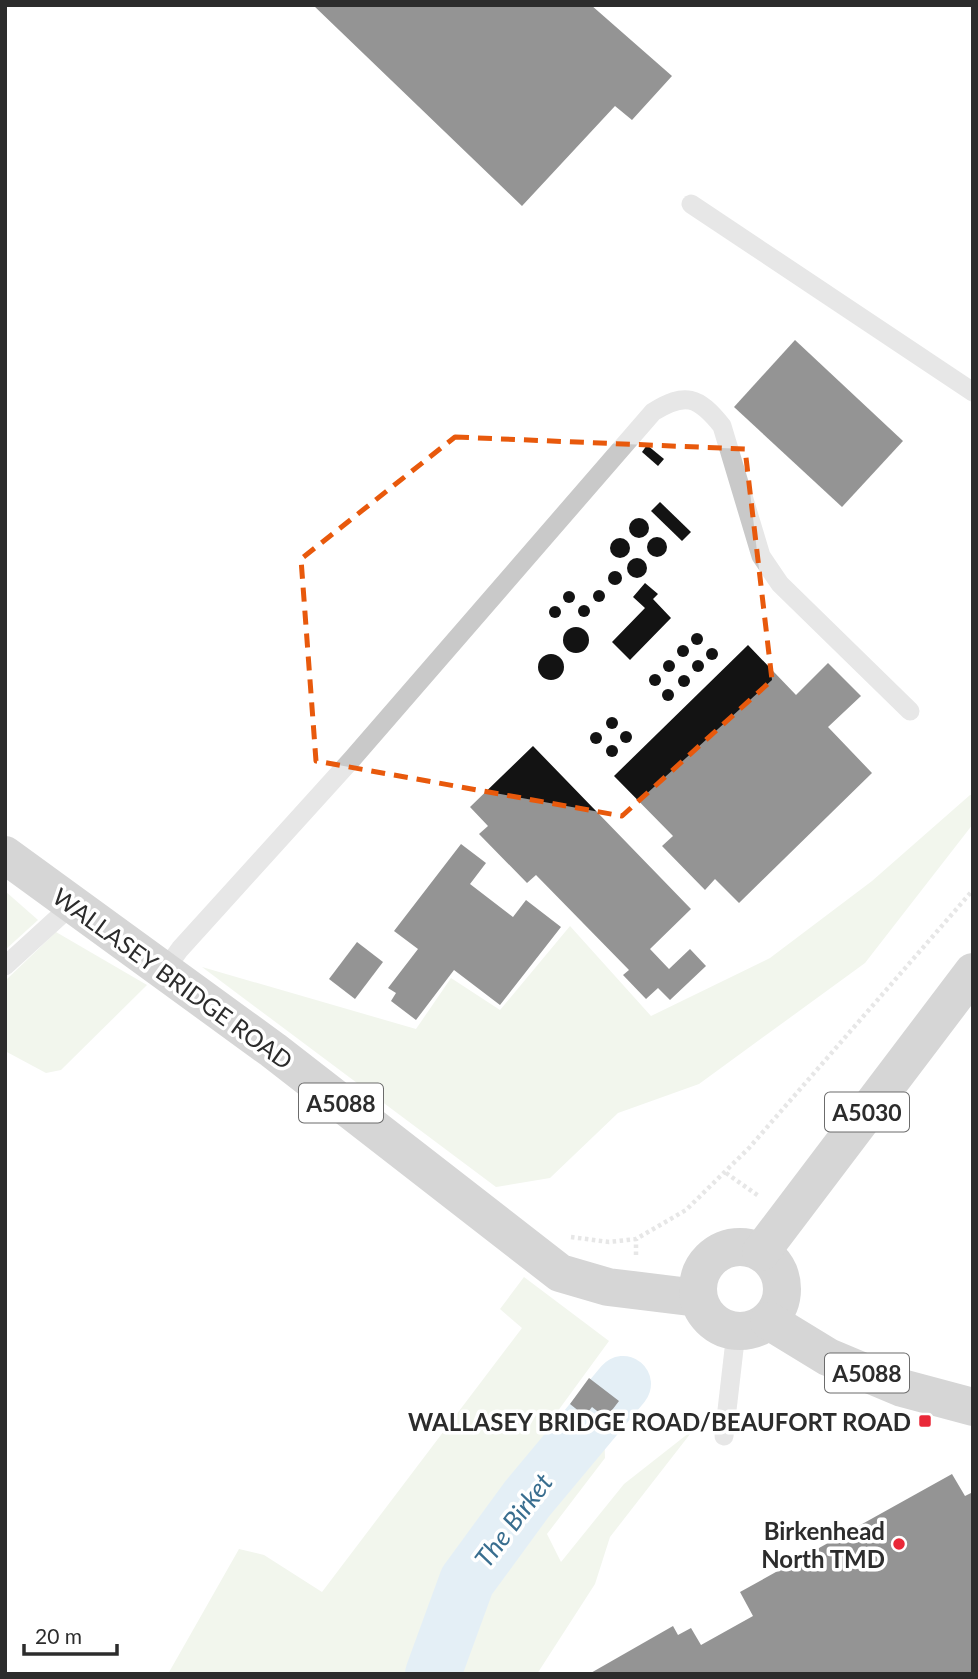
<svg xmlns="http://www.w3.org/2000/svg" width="978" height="1679" viewBox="0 0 978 1679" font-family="Lato,sans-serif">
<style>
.grass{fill:#e2ead8}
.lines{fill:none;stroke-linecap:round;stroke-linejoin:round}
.river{stroke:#c4dceb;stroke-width:56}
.building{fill:#131313}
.path{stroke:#c9c9c9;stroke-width:4.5;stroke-dasharray:3.5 3.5;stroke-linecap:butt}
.service{stroke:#c9c9c9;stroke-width:19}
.primary{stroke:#a4a4a4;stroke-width:38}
.marked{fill:none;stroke:#e8590c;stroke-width:5;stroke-dasharray:14 9;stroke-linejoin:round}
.poi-dot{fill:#e92838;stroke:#fff;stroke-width:2.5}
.labels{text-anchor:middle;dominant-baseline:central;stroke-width:7;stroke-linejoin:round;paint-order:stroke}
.shield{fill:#fff;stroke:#6b6b6b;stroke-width:2}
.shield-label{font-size:23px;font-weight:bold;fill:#2c2c2c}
.street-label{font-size:24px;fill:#2c2c2c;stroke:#fff}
.poi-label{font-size:24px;font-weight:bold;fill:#2c2c2c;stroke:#fff;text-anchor:end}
.water-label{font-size:26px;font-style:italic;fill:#396e8f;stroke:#fff}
</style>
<rect width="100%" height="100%" fill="#fff"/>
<g class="grass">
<polygon points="970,795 973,795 973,824 865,963 699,1084 618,1113 550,1178 496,1187 202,967 416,1029 451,978 500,1010 570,926 651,1016 770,958 872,881"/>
<polygon points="5,891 38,920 5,950"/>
<polygon points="56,932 147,985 61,1070 46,1073 5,1051 5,981"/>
<polygon points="524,1277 609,1341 552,1419 566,1429 465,1555 451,1582 417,1674 168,1674 239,1549 264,1555 322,1592 522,1328 500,1309"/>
<polygon points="604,1429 605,1458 547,1534 561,1562 624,1484 694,1429 610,1537 595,1584 537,1674 452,1674 498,1567"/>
</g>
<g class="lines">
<polyline class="river" points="433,1674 467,1581 527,1499 623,1384"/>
</g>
<g class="building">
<polygon points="313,5 591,5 672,76 632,120 615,106 522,206"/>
<polygon points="795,340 903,441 842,507 734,407"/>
<polygon points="647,445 664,459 658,466 642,452"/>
<polygon points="660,502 691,532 682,541 651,511"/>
<circle cx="639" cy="528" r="10"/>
<circle cx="657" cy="547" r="10"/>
<circle cx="620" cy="548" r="10"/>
<circle cx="637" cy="568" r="10"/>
<circle cx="615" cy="578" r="7"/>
<polygon points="645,583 658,594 653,599 671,618 630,660 612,642 645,608 633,597"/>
<circle cx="599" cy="596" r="6"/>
<circle cx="569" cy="597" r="6"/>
<circle cx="584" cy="611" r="6"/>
<circle cx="555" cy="612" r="6"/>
<circle cx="576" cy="640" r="13"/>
<circle cx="697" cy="639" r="6"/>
<circle cx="683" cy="651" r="6"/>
<polygon points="748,645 796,695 828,663 861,696 828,727 872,773 739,903 715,879 705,890 662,846 673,836 614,776"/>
<circle cx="712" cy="654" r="6"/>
<circle cx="551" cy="667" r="13"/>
<circle cx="669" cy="666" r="6"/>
<circle cx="698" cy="666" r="6"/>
<circle cx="655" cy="680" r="6"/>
<circle cx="684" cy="681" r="6"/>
<circle cx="668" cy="695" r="6"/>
<circle cx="612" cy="723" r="6"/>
<circle cx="626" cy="737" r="6"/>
<circle cx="596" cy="738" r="6"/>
<circle cx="612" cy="751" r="6"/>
<polygon points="533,746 691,909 650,949 669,969 690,949 706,966 670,1000 658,988 646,999 623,975 629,970 536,875 527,883 479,834 488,826 470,807"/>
<polygon points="461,844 486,863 470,884 513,917 526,900 561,927 500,1005 454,970 416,1020 391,1001 396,993 388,988 418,949 394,931"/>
<polygon points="357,942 383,962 355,999 329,979"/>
<polygon points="589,1378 619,1401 606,1418 592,1407 585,1416 570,1404"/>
<polygon points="952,1474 965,1496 973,1492 973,1674 589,1674 673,1626 678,1635 691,1628 701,1645 753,1616 740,1592"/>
</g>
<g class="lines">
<g class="path">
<polyline points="726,1173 760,1197"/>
<polyline points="571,1237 609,1242 636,1239 686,1210 749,1148 973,890"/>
<polyline points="636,1255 636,1239"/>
</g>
<g class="service">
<polyline points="691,204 973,392"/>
<polyline points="5,966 73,904"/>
<path d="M164 971 180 949 353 758 653 412C685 392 698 396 722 426L761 556 780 584 910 711"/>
<polyline points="724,1436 736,1332"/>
</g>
<g class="primary">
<polyline points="5,855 273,1050 560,1273 608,1287 698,1298"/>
<circle cx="740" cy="1289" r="42"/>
<polyline points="761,1252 973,972"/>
<polyline points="769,1321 828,1357 902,1388 973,1407"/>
</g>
</g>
<path d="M0 0H978V1679H0ZM455 437 745 449 772 680 622 816 316 761 301 559Z" fill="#fff" fill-opacity=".55" fill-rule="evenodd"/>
<path class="marked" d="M455 437 745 449 772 680 622 816 316 761 301 559Z"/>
<g class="poi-dot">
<rect x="918" y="1414" width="14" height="14" rx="3.5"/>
<circle cx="899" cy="1544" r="7"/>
</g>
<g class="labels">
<g class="shield">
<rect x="299" y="1083.5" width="84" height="39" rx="5"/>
<rect x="825" y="1092.5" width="84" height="39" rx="5"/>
<rect x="825" y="1353.5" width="84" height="39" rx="5"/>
</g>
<g class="shield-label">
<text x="341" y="1103">A5088</text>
<text x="867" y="1112">A5030</text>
<text x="867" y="1373">A5088</text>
</g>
<g class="street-label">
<text transform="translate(173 978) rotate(36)">WALLASEY BRIDGE ROAD</text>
</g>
<g class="poi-label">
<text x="911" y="1421">WALLASEY BRIDGE ROAD/BEAUFORT ROAD</text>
<text x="885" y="1530">Birkenhead<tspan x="885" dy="28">North TMD</tspan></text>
</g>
<g class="water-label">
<text transform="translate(513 1520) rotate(-53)">The Birket</text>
</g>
</g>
<rect width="978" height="1679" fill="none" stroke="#2c2c2c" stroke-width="14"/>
<path d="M24 1644v10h93v-10" fill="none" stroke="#2c2c2c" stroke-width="3.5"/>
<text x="35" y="1644" font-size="21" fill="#2c2c2c" stroke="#ffffff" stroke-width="5" paint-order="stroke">20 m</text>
</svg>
